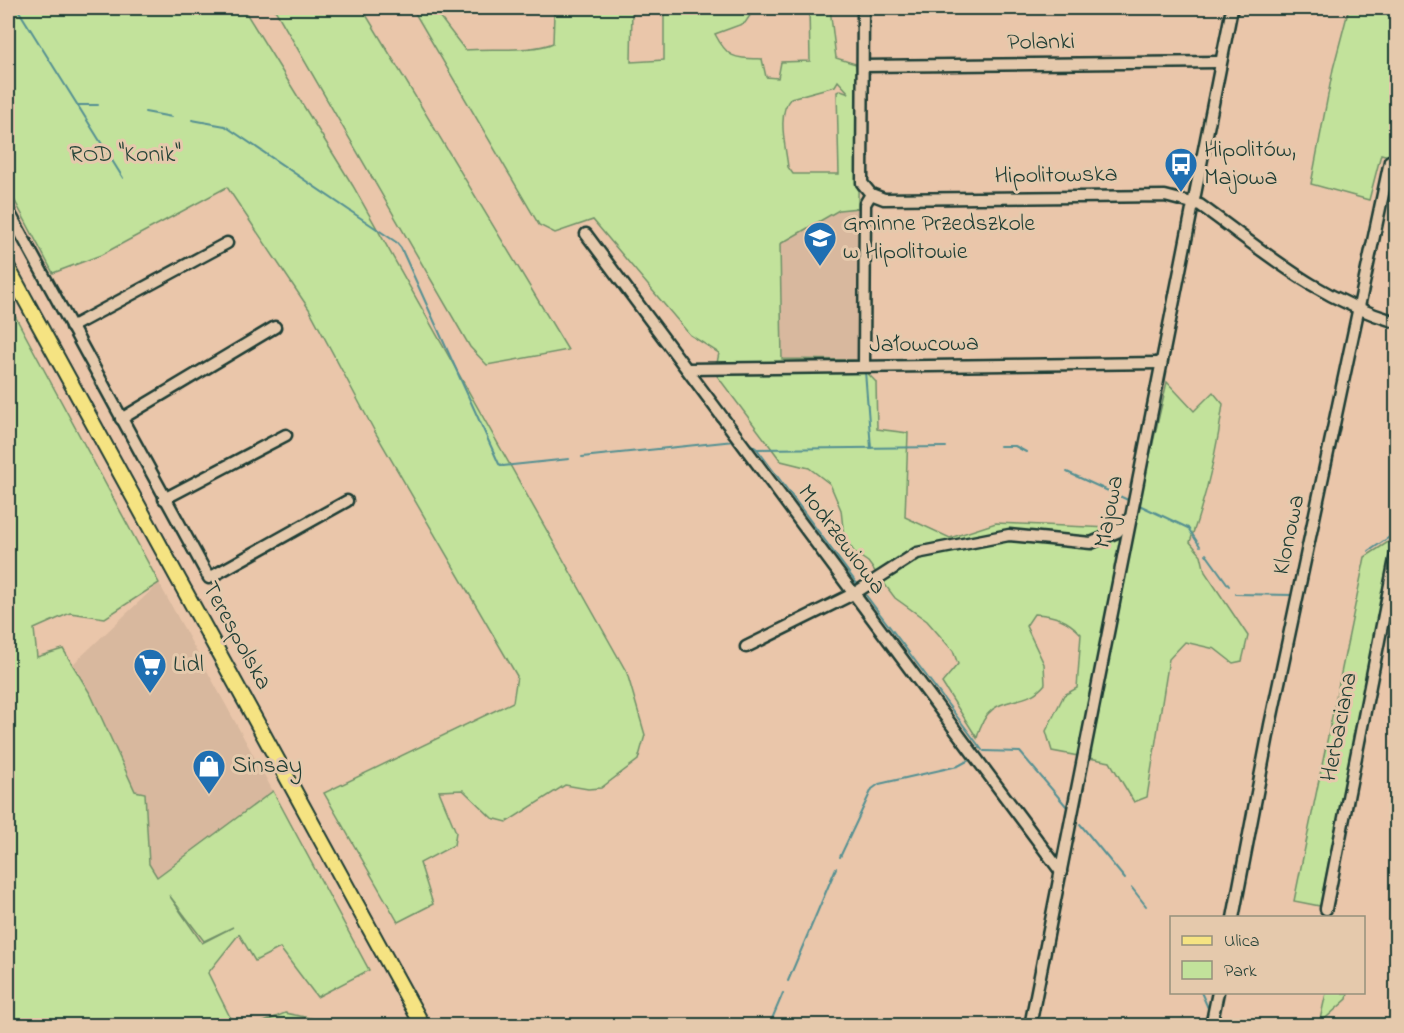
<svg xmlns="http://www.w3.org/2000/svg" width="1404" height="1033" viewBox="0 0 1404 1033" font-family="'Indie Flower',sans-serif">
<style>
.built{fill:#d8b89e}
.green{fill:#c2e29b;stroke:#709068;stroke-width:1.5;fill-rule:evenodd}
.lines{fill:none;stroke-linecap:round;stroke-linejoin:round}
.stream{stroke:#549092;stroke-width:2}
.minor-casing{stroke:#1f3d34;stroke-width:15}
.major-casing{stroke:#1f3d34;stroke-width:18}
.minor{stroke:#e5c9ac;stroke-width:10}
.major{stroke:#f5e382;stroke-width:14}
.labels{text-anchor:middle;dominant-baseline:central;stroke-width:6;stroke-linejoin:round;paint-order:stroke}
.street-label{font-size:24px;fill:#1f3d34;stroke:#e5c9ac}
.poi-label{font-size:24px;fill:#1f3d34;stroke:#e5c9ac;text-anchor:start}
.park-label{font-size:24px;fill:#274539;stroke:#e5c9ac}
</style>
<rect width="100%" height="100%" fill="#eac6aa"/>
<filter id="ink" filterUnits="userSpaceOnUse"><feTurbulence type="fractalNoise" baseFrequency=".0167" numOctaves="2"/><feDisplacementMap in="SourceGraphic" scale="12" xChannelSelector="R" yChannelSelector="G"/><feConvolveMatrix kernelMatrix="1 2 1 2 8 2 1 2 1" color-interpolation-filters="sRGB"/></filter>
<g filter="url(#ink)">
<g class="built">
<polygon points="858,208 860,360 782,360 780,244 839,210"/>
<polygon points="159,583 273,791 157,877 149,864 145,793 135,791 91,695 72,665"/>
</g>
<g class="green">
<polygon points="8,8 243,8 353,186 627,673 645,735 638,760 601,788 588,789 565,785 507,822 492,818 463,790 439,791 456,832 454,845 420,863 433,904 398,922 324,793 513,702 517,676 375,432 309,309 227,187 101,255 53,273 8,188"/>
<polygon points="274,8 362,8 568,350 487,365 470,347"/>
<path d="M412 8H433L465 50C490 48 534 52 553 43L554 13 559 8H632L631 62 664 60V8H755L745 23 715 34C728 59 734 58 762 59L766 77 778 78 781 62 810 61 809 8H830L836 58 859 65 858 208 839 210 780 244 782 359 855 360 876 382 877 429 908 433 905 517 950 538 996 523 1133 529 1167 382 1194 411 1213 392 1223 404C1217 451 1206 497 1190 542L1201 555 1205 572 1248 636 1242 661 1233 663 1215 649 1185 642 1169 659 1147 797 1134 802 1110 762 1052 751 1046 731 1064 695 1077 688 1081 634C1067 619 1054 615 1034 614L1026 626 1044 664 1045 684C1023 712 989 687 977 738L942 683 958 664 953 651 927 621 895 598 868 562 855 553 844 537 841 510 830 484 809 468 781 461 715 373 719 353 690 335 593 220 555 233 539 225ZM838 81 849 93 841 90 837 92 839 174H793L788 167C786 148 776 113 791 98L835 86Z"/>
<polygon points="1349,8 1396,8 1396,158 1381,154 1369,200 1311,184 1333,69"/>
<path d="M8 303 159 583 105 618 70 613 34 629 37 657 63 649 91 695 135 791 145 793 149 864 157 877 273 791 369 970 317 997 280 948 255 961 239 934 208 973 234 1025H8ZM169 895 204 941 233 927 202 943Z"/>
<polygon points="1396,537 1389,564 1320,906 1294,901 1365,557"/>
<polygon points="1326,993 1348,993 1347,999 1319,1024"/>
<polygon points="285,1013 314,1019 316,1025 257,1025"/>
</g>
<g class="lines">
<g class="stream">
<polyline points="17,8 123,178"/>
<polyline points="78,105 98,105"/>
<polyline points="145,112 172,117"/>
<polyline points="192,120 225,126 396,242 401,248 499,464 503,466 569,459"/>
<polyline points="865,371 871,448"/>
<polyline points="744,439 757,449 858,585"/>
<polyline points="1000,446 1015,446 1026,452"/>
<polyline points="757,449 946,447"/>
<polyline points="582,457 734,441"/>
<polyline points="1067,472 1128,500"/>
<polyline points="1137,504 1188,528 1200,546"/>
<polyline points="1369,551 1394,534"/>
<polyline points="1206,554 1229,586"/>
<polyline points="865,594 982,750"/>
<polyline points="1235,594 1292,595"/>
<polyline points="984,751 1020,752 1067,807"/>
<polyline points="1080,824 1125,879"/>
<polyline points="840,857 872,789 879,784 958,766 971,759"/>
<polyline points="1132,888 1146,906"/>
<polyline points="788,981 836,868"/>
<polyline points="1201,992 1208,1008"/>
<polyline points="769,1026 783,993"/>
</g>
<defs>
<g id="minor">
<path d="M863 8 862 183 871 194 884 199 1165 196 1200 205C1267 253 1315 298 1396 322"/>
<polyline points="863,66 1220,62"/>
<polyline points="8,210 209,578 347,501"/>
<polyline points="586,234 1061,872"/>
<polyline points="71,327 227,243"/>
<polyline points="864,366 865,204 871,194"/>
<polyline points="687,369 1160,363"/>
<polyline points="121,419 275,327"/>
<polyline points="164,499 286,435"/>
<polyline points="746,647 855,593 917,553 1009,535 1091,543 1117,532 1131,517"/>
<polyline points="1326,909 1396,554"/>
<polyline points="1233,918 1270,725 1390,161"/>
<polyline points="1030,1026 1232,8"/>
<polyline points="1211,1026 1218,992"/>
</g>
<polyline id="major" points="8,268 423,1026"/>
</defs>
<use href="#minor" class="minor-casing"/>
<use href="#major" class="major-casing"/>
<use href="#minor" class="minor"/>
<use href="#major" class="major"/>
</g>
</g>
<defs>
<symbol id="bus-pin" viewBox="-11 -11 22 30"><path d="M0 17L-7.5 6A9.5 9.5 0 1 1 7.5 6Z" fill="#1f6fb2" stroke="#e5c9ac"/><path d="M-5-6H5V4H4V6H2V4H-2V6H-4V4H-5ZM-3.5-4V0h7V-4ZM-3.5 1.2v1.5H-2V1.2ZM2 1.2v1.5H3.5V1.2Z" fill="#fff"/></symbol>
<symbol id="school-pin" viewBox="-11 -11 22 30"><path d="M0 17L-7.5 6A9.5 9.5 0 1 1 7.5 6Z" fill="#1f6fb2" stroke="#e5c9ac"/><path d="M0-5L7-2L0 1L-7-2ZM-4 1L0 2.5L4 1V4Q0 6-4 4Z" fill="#fff"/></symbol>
<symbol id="supermarket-pin" viewBox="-11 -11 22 30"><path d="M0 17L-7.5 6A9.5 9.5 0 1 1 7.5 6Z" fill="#1f6fb2" stroke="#e5c9ac"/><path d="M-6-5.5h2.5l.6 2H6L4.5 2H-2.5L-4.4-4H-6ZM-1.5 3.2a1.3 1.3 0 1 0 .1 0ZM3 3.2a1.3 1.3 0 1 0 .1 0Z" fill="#fff"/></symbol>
<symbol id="shop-pin" viewBox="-11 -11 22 30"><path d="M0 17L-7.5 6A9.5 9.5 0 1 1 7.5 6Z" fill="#1f6fb2" stroke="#e5c9ac"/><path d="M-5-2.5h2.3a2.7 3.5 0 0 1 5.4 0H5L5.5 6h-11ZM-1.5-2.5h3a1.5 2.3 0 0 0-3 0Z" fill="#fff"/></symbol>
</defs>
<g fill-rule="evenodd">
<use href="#bus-pin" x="1162" y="145" width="38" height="52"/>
<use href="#school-pin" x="801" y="219" width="38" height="52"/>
<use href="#supermarket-pin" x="131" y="646" width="38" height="52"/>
<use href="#shop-pin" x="190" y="747" width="38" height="52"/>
</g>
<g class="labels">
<g class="street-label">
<text transform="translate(1041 43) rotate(-1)">Polanki</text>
<text transform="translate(1056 176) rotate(-1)">Hipolitowska</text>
<text transform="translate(924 345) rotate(-1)">Jałowcowa</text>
<text transform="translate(1110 512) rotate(-79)">Majowa</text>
<text transform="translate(1290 535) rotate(-78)">Klonowa</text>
<text transform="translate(841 540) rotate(53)">Modrzewiowa</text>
<text transform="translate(236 636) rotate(61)">Terespolska</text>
<text transform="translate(1340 727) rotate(-79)">Herbaciana</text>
</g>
<g class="poi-label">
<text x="1204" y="150">Hipolitów,<tspan x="1204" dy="28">Majowa</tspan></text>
<text x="843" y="224">Gminne Przedszkole<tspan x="843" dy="28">w Hipolitowie</tspan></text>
<text x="173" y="665">Lidl</text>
<text x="232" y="766">Sinsay</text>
</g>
<g class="park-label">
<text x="125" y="155">ROD "Konik"</text>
</g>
</g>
<rect width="1404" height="1033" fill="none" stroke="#e5c9ac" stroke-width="30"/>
<rect x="15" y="15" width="1374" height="1003" fill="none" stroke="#1f3d34" stroke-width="2" filter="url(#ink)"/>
<rect x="1170" y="916" width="195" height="78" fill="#e5c9ac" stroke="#96917c" stroke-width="1.5"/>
<rect x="1182" y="936" width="30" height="9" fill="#f5e382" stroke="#96917c" stroke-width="1.5"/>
<text x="1224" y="946" font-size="18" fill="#1f3d34">Ulica</text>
<rect x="1182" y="961" width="30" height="18" fill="#c2e29b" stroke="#96917c" stroke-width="1.5"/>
<text x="1224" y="976" font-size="18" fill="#1f3d34">Park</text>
</svg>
